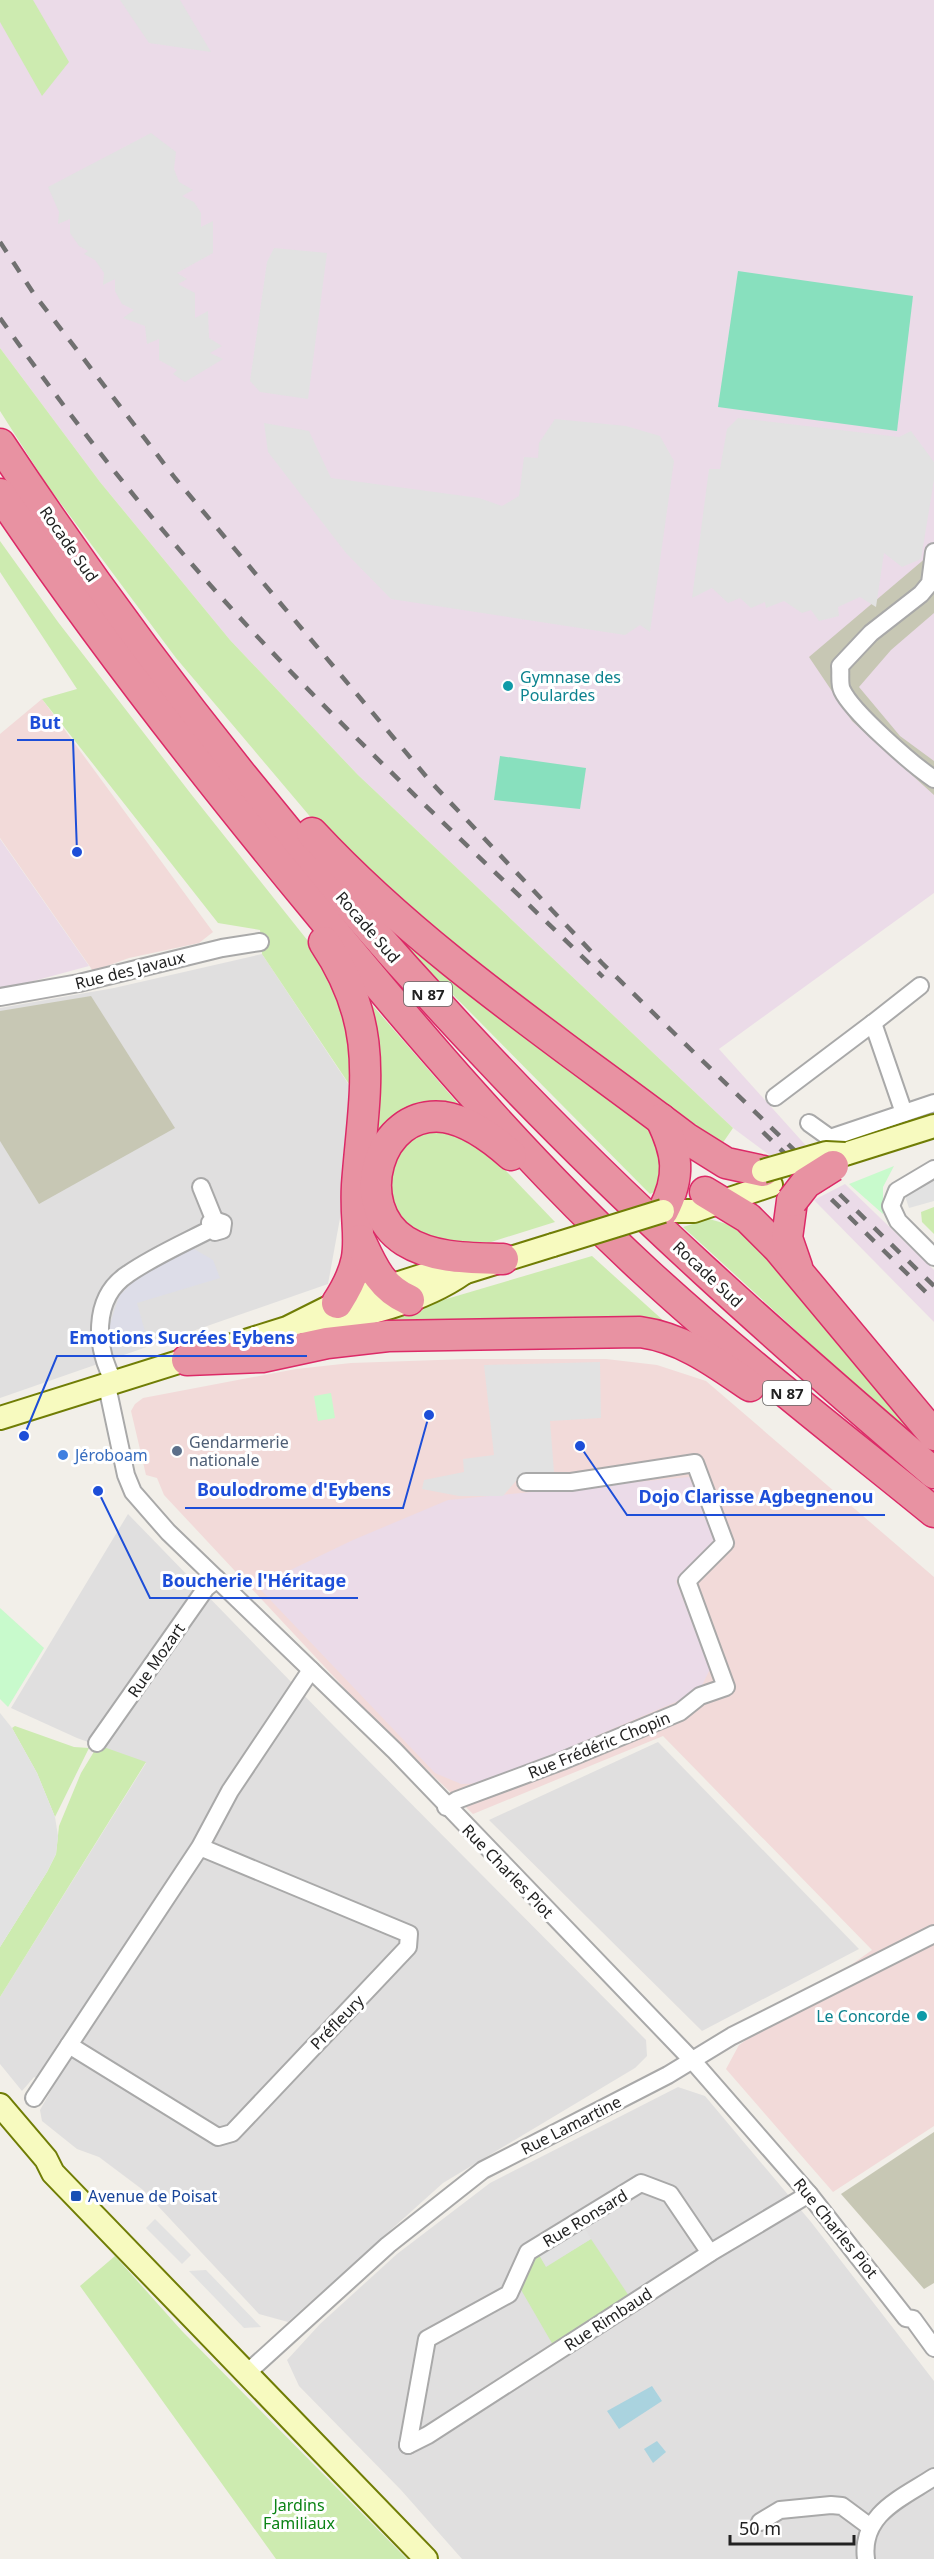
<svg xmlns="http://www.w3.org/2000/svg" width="934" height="2559" viewBox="0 0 934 2559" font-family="'Noto Sans',sans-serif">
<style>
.residential{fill:#e0dfdf}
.commercial{fill:#f2dad9}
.industrial{fill:#ebdbe8}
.construction{fill:#c7c7b4}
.grass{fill:#cdebb0}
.park{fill:#c8facc}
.pitch{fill:#88e0be}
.parking{fill:#e2e2e2}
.plaza{fill:#dddde8}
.water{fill:#aad3df}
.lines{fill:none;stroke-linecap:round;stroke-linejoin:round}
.street-casing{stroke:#a9a9a9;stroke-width:20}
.secondary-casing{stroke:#707d05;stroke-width:26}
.highway-casing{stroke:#dc2a67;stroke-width:33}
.street{stroke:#fff;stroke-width:16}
.secondary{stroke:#f7fabf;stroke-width:22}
.highway{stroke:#e892a2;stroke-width:30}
.rail{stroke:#707070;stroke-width:4.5;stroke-dasharray:12 12;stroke-linecap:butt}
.secondary-bridge-casing{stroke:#707d05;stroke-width:26;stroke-linecap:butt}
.highway-bridge-casing{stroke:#dc2a67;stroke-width:33;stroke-linecap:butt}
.secondary-bridge{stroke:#f7fabf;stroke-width:22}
.highway-bridge{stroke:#e892a2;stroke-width:30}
.culture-dot{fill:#0f9aa8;stroke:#fff;stroke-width:2}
.service-dot{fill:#5c6f8a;stroke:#fff;stroke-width:2}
.shop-dot{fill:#3f7fe0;stroke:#fff;stroke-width:2}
.transit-dot{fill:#1a4fb4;stroke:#fff;stroke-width:2}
.labels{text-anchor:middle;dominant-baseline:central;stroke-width:6;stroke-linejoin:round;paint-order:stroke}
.shield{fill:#fff;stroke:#646464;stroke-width:1.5}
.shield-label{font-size:15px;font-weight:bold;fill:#222}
.street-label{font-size:16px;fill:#222;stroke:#fff}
.culture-label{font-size:16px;fill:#0d838f;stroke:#fff;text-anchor:start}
.service-label{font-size:16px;fill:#4e5e75;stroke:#fff;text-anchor:start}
.shop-label{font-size:16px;fill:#366cbe;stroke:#fff;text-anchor:start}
.transit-label{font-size:16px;fill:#164399;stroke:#fff;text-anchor:start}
.park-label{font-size:16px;fill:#0c8416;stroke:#fff}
.leader{fill:none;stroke:#1d4ed8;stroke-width:2}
.callout-dot{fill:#1d4ed8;stroke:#fff;stroke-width:2}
.callout-label{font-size:18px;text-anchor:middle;font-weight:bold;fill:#1d4ed8;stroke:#fff;stroke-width:6;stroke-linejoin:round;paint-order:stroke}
</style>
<rect width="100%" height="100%" fill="#f2efe9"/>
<g class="residential">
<polygon points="262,954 361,1103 328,1284 0,1398 0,1008 114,988"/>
<polygon points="128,1514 329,1721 646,2040 647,2056 635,2068 443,2183 288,2322 259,2314 143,2190 99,2157 77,2149 42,2121 40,2110 53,2087 34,2077 22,2091 0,2064 0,1997 146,1763 77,1738 11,1708"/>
<polygon points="658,1742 859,1949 702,2031 489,1820"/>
<polygon points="678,2087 705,2096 811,2222 934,2381 934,2559 462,2559 401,2490 299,2386 287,2360 320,2324 397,2254 490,2183"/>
</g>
<g class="commercial">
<polygon points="42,699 213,932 199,943 129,958 93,971 0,838 0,734"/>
<polygon points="467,1359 606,1359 657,1365 706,1381 934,1577 934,2126 833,2192 726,2069 739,2045 872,1950 663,1736 473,1814 365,1710 164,1495 157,1478 146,1475 131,1411 135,1404 143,1398 296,1369 351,1363"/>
</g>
<g class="industrial">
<polygon points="0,0 934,0 934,893 719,1049 809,1149 776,1160 733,1128 358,775 230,640 100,482 0,348"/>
<polygon points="0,839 89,966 0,990"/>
<polygon points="845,1184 934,1270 934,1322 814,1200"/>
<polygon points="689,1477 719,1541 676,1581 710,1669 699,1692 486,1783 461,1784 435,1773 257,1586 353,1540 448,1500"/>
</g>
<g class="construction">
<polygon points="934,551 934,613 891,650 859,687 900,736 934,761 934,795 852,721 809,657"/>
<polygon points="91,996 175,1128 39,1204 0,1141 0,1011"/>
<polygon points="934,2132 934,2283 924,2289 841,2194"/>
</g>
<g class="grass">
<polygon points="0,0 33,0 69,62 42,96 0,22"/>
<polygon points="0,348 100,482 230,640 358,775 733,1128 722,1144 518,997 419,918 324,833 176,658 47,485 0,411"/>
<polygon points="0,541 58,622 191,794 312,946 343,1004 359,1076 351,1087 262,954 260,930 218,923 42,699 77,689 0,572"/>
<polygon points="380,921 654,1129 667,1159 664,1188 650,1194"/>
<polygon points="367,999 460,1106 371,1157"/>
<polygon points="419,1132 455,1132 484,1148 555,1222 488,1243 436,1242 404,1227 387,1188 395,1153"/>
<polygon points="934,1207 934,1234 922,1222 921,1212"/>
<polygon points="709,1219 727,1224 761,1245 934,1444 934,1457 683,1227"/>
<polygon points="592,1256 666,1323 338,1331"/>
<polygon points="15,1726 74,1747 89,1748 55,1817 37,1773 12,1728"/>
<polygon points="98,1745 146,1762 0,1997 0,1947 47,1872 56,1854 59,1826 81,1773"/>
<polygon points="591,2239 629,2296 553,2345 520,2288 528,2262 540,2256 546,2266"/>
<polygon points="115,2256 182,2331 407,2559 276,2559 80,2286"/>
</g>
<g class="park">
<polygon points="894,1166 883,1187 883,1214 849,1184"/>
<polygon points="331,1393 335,1418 318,1421 314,1396"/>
<polygon points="0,1608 44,1648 8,1707 0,1699"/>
</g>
<g class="pitch">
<polygon points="738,271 913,296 897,431 718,407"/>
<polygon points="500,756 586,768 580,809 494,800"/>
</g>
<g class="parking">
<polygon points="120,0 180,0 211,52 149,43"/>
<polygon points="151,133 176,152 174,169 179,182 193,190 182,196 194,202 201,213 201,227 213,221 213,253 177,273 187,279 178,284 195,293 195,318 208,311 209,338 222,346 210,353 223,359 185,382 173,374 177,370 159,360 159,339 147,344 145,326 123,318 134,310 122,304 115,291 115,279 103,285 104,273 95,260 84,254 88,251 79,246 70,233 70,219 58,224 59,212 48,187"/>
<polygon points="274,248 327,253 308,399 260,392 250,381 267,262"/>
<polygon points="738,418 899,437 911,431 934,462 934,480 921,559 902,567 884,553 876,607 860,597 838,607 839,616 819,621 811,610 802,613 784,601 766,608 765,602 751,608 740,598 728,603 712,588 692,598 709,469 720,469 727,429"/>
<polygon points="555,419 626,426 660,436 674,461 650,632 640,625 625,635 391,599 346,553 268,452 264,423 309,431 331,478 479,498 502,506 519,496 524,457 538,458 539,443"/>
<polygon points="934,1180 934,1201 909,1208 905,1196"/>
<polygon points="600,1362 601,1418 550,1421 554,1472 521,1475 503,1496 459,1496 422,1489 424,1480 464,1472 463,1459 494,1455 484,1365"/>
<polygon points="0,1713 12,1728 37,1773 55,1817 58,1836 56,1854 47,1872 0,1947"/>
<polygon points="155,2219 191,2255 182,2264 146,2228"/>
<polygon points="583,2225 591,2239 546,2267 538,2253"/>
<polygon points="206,2270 261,2327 244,2328 189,2271"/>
</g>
<polygon class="plaza" points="189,1246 213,1260 220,1278 137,1303 147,1339 112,1350 108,1331 119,1296 137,1278"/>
<g class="water">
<polygon points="652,2386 662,2401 619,2429 607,2411"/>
<polygon points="657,2441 666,2452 653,2463 644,2449"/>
</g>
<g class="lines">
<defs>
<g id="street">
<path d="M934 552 930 583 921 594 871 633 840 666C841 673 839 684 842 690 852 712 913 765 934 779"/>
<polyline points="0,997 79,983 222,948 260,942"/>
<polyline points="873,1023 920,986"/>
<polyline points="775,1097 873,1023 904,1113"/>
<polyline points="809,1123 830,1138 934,1103"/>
<polyline points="934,1169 897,1191 891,1206 898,1221 934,1257"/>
<polyline points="201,1187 214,1219"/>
<path d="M115 1383C95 1350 91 1298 128 1274 154 1256 184 1243 211 1229L215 1232 222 1230 223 1223 214 1220 210 1223 211 1229"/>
<polyline points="107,1386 126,1475 133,1492 168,1532 395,1751 692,2060 809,2194 906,2318 913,2319 934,2348"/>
<polyline points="97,1743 206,1588 217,1579"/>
<polyline points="446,1807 457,1800 562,1761 680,1712 700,1696 726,1687 687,1581 725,1543 695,1463 571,1482 526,1482"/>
<polyline points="200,1847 409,1934 408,1947 232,2133 218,2137 69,2045 200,1847 230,1791 311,1670"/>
<polyline points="34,2098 69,2045"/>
<polyline points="247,2373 388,2245 483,2170 668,2075 732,2036 934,1934"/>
<polyline points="408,2445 427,2339 509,2294 528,2252 641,2183 670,2194 710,2253"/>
<polyline points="408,2445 428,2435 710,2253 809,2194"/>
<polyline points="760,2522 780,2510 831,2505 842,2506 869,2526"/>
<path d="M866 2559C860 2514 902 2498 934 2477"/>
</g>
<g id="secondary">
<polyline points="845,1154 934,1126"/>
<polyline points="663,1211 694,1211 771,1185"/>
<path d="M309 1325C359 1318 423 1302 464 1273"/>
<polyline points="0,1418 287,1328 337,1303 424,1275 443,1271 466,1272 553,1245"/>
<polyline points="0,2105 46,2159 53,2173 426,2559"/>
</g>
<g id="highway">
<path d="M0 444C145 662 308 868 488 1058 627 1206 780 1341 934 1473"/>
<path d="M0 494C96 637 202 772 312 905 416 1032 524 1159 645 1271 737 1356 837 1433 934 1512"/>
<path d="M312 833C422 951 558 1041 686 1138L726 1163 763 1171"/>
<path d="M324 942C382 1028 364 1090 357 1185 354 1238 370 1252 337 1303"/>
<path d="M661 1119C678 1154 681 1176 663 1211"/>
<polyline points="705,1192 748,1218 778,1248 934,1435"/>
<polyline points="792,1201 787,1238 797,1267"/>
<path d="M360 1240C372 1266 381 1288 409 1300"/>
<path d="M503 1259C470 1258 434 1259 405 1241 351 1207 377 1109 444 1117 469 1121 493 1139 511 1155"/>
<path d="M187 1360 262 1357 327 1343 388 1336 640 1332C683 1338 715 1362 750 1386"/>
</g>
</defs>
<use href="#street" class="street-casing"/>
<use href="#secondary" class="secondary-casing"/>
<use href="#highway" class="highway-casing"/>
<use href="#street" class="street"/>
<use href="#secondary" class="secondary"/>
<use href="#highway" class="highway"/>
<g class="rail">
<polyline points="0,242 34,294 175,478 430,781 602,963 934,1286"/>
<path d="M0 318C54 394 111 470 172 541 304 697 458 834 603 977"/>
<polyline points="763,1132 934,1300"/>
</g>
<defs>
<g id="secondary-bridge">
<polyline points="763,1171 826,1153 845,1154"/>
<polyline points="553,1245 663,1211"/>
</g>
<polyline id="highway-bridge" points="792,1201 806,1183 833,1166"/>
</defs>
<use href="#secondary-bridge" class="secondary-bridge-casing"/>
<use href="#highway-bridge" class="highway-bridge-casing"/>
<use href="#secondary-bridge" class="secondary-bridge"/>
<use href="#highway-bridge" class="highway-bridge"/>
</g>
<g class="culture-dot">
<circle cx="508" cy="686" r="6"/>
<circle cx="922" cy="2016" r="6"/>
</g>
<circle class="service-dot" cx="177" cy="1451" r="6"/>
<circle class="shop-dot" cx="63" cy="1455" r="6"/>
<rect class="transit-dot" x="70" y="2190" width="12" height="12" rx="3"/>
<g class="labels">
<g class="shield">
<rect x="404" y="982" width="48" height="24" rx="4.5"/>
<rect x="763" y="1381" width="48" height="24" rx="4.5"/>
</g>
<g class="shield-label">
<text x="428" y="994">N 87</text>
<text x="787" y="1393">N 87</text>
</g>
<g class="street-label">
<text transform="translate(69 544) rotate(55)">Rocade Sud</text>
<text transform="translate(368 927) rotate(49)">Rocade Sud</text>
<text transform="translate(130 970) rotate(-14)">Rue des Javaux</text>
<text transform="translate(708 1274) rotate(43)">Rocade Sud</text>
<text transform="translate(156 1660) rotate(-55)">Rue Mozart</text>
<text transform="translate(599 1745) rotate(-22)">Rue Frédéric Chopin</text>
<text transform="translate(508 1871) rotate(46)">Rue Charles Piot</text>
<text transform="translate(337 2022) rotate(-46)">Préfleury</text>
<text transform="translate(571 2125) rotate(-27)">Rue Lamartine</text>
<text transform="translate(585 2218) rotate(-31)">Rue Ronsard</text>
<text transform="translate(836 2228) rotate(51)">Rue Charles Piot</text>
<text transform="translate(608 2319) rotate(-33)">Rue Rimbaud</text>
</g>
<g class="culture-label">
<text x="520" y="677">Gymnase des<tspan x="520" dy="18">Poulardes</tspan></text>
<text x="910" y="2016" text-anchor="end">Le Concorde</text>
</g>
<g class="service-label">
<text x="189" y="1442">Gendarmerie<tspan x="189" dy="18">nationale</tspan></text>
</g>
<g class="shop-label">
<text x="75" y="1455">Jéroboam</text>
</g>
<g class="transit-label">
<text x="88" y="2196">Avenue de Poisat</text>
</g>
<g class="park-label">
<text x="299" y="2505">Jardins<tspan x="299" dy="18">Familiaux</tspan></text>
</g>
</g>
<path class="leader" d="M77 852L73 740H17M24 1436L57 1356H307M429 1415L403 1508H185M580 1446L627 1515H885M98 1491L150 1598H358"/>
<g class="callout-dot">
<circle cx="77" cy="852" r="6"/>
<circle cx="24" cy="1436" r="6"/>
<circle cx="429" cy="1415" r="6"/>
<circle cx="580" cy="1446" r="6"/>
<circle cx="98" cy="1491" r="6"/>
</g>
<g class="callout-label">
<text x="45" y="729">But</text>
<text x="182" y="1344">Emotions Sucrées Eybens</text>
<text x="294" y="1496">Boulodrome d'Eybens</text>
<text x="756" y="1503">Dojo Clarisse Agbegnenou</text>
<text x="254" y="1587">Boucherie l'Héritage</text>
</g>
<path d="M730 2535v9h124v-9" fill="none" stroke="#222222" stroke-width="3"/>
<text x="739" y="2535" font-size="18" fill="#222222" stroke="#ffffff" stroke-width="4.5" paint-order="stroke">50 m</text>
</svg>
